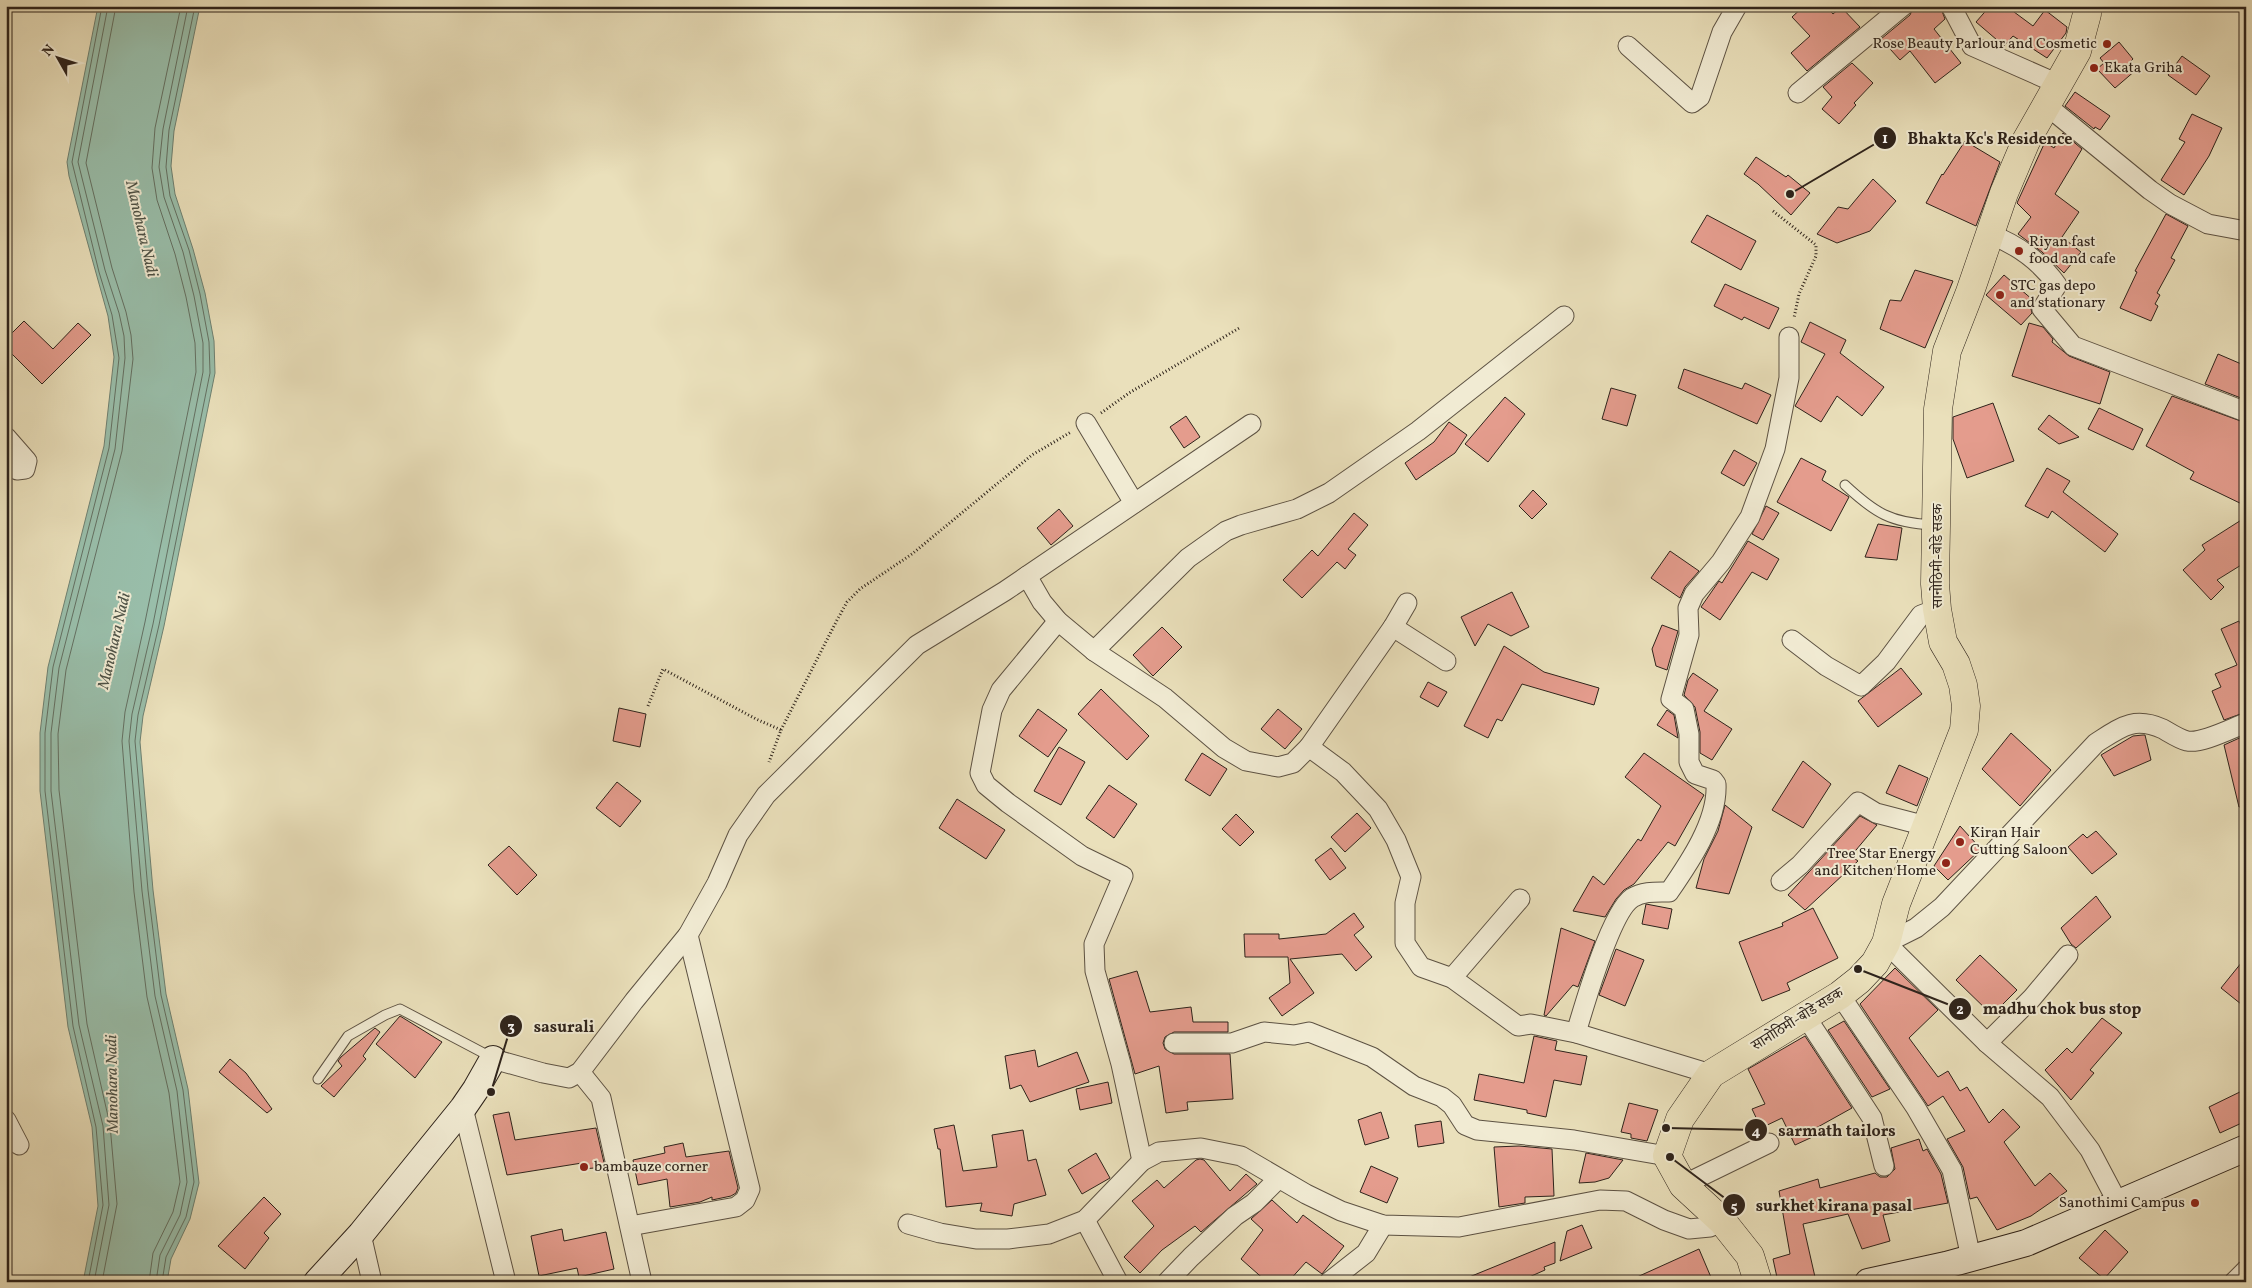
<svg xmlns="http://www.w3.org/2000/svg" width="2252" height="1288" viewBox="0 0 2252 1288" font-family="Vollkorn,'Noto Serif Devanagari',serif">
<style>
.water{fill:#99beaa;stroke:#6e8071}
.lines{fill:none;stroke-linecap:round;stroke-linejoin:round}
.shore{stroke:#647062;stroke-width:1}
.building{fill:#e49c8d;stroke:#2e231b}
.lane-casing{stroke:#5d5243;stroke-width:11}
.street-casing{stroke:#5d5243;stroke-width:21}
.secondary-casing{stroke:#2e231b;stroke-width:28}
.primary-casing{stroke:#2e231b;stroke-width:29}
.path{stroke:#2e231b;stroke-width:3;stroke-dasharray:1 2.5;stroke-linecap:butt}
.lane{stroke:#f1ebd3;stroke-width:9}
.street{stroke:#f1ebd3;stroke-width:19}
.secondary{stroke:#f1ebd3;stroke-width:26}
.primary{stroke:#eae0bb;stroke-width:28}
.poi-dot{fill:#8f2418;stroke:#f1ebd3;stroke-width:2}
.labels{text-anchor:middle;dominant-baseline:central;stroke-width:4;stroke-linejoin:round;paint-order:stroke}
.poi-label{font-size:15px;fill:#2e231b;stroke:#f1ebd3;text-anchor:start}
.street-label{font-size:15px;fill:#2e231b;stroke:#f1ebd3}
.water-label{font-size:16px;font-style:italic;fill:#4e5246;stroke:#f1ebd3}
.leader{fill:none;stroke:#2e231b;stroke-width:2}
.callout-dot{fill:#2e231b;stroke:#f1ebd3;stroke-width:2}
.mark-label{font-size:15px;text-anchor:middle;font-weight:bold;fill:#fff}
.callout-label{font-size:16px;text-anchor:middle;font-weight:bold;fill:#2e231b;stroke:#f1ebd3;stroke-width:4;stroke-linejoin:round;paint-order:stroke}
</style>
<rect width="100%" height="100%" fill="#eae0bb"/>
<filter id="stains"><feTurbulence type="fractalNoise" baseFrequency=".004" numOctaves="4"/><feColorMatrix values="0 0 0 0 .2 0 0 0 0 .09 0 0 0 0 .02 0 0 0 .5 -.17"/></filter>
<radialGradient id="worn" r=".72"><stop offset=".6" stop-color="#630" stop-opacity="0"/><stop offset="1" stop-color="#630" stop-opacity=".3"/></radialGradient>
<polygon class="water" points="98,6 200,6 174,131 171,166 175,194 193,249 205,293 214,341 215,373 164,626 143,716 140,742 153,890 166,994 188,1089 199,1183 190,1219 171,1259 167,1282 83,1282 98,1206 92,1127 68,1027 40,791 40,733 48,667 104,446 114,357 108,316 69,176 67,162"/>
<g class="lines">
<g class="shore">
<polyline points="88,1282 103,1205 96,1127 73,1026 45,791 45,733 53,667 109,448 119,358 112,315 99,272 72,162 102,6"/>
<polyline points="94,1282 109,1205 103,1126 79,1025 51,791 51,733 59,668 115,449 125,358 124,336 119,313 105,270 78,162 108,6"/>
<polyline points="102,1282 117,1204 110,1125 87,1024 59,790 58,734 66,670 122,451 133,359 131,335 126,312 112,268 86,163 116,6"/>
<polyline points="149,1282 153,1253 173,1212 180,1182 169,1093 147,997 134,892 122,741 125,712 145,622 196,372 195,343 186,297 175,254 157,200 152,168 155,128 181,6"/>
<polyline points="156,1282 160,1255 180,1215 187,1182 177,1091 155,996 142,891 129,741 132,714 153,624 203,372 203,343 194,296 183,252 164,197 159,167 163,129 188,6"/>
<polyline points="162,1282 166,1257 186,1217 194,1182 183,1090 161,995 148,890 135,741 138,715 159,625 210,373 209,342 200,294 189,250 170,196 166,167 169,130 195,6"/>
</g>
</g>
<g class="building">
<polygon points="1804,6 1826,6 1833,14 1841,7 1860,27 1807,71 1791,53 1810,36 1792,17"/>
<polygon points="1914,6 1940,6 1945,19 1934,29 1961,63 1935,83 1910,51 1900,60 1881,39 1910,15"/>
<polygon points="1990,6 2006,6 2033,26 2045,10 2067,27 2066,33 2047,58 2013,36 2004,46 1976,22"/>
<polygon points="2119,42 2133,59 2129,63 2136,70 2115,88 2097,69 2104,63 2100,58"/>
<polygon points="2182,56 2210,76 2196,95 2168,75"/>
<polygon points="1852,63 1873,83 1854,103 1856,105 1839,124 1822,109 1832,97 1823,87"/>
<polygon points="2075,92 2110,116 2100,130 2095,127 2094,129 2065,106"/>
<polygon points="2192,114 2222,128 2209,156 2184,195 2161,180 2185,142 2179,139"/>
<polygon points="2063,133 2082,149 2055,194 2079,212 2062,237 2081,252 2064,273 2042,252 2018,234 2031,217 2017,203 2045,142 2054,148"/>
<polygon points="1965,141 2000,162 1976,226 1926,203 1942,174 1943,175"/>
<polygon points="1756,157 1786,177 1788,175 1810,193 1791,215 1758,184 1744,174"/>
<polygon points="1873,179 1896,201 1870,231 1837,243 1817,234 1838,207 1848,209"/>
<polygon points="2166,214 2188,226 2171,258 2175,260 2157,293 2160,295 2155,304 2158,306 2151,321 2120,308 2137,272 2135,271"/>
<polygon points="1707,215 1756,241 1741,270 1691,242"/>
<polygon points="1915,270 1953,281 1925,348 1880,329 1890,300 1901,301"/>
<polygon points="2004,275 2034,301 2031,309 2032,313 2021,325 1986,295"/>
<polygon points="1725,284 1779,308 1769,329 1744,317 1742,320 1714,306"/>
<polygon points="24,321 53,349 78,323 91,335 42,384 6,348 6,339"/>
<polygon points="1810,322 1846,340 1840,353 1884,387 1862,416 1837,396 1821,422 1795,406 1825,354 1801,342"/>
<polygon points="2029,323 2043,327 2053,339 2052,342 2069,356 2110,372 2100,404 2012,376"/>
<polygon points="2218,354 2246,366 2246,400 2205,384"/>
<polygon points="1684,369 1742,389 1745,383 1771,395 1757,424 1678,388"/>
<polygon points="1611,388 1636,395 1627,426 1602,419"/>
<polygon points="2172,396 2246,423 2246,506 2190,479 2194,472 2146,446"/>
<polygon points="1505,397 1525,414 1488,462 1465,444"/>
<polygon points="1993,403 2014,461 1967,478 1953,439 1953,417"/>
<polygon points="2099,408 2143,429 2133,450 2088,429"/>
<polygon points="2049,415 2079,437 2059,444 2038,429"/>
<polygon points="1186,416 1200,437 1184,448 1170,427"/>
<polygon points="1449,422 1467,435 1455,453 1416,480 1405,463 1434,442"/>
<polygon points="1734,450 1757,463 1744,486 1721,473"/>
<polygon points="1801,458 1826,471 1822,480 1849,497 1831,531 1777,502"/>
<polygon points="2047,468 2070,481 2063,492 2118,534 2105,552 2052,511 2048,518 2025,506"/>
<polygon points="1533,490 1547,504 1532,519 1519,506"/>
<polygon points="1766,506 1779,513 1763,540 1752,534"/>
<polygon points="1059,509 1073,526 1051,545 1037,528"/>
<polygon points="1354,513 1368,525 1348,549 1356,555 1345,569 1337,562 1302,598 1283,580 1312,550 1318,556"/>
<polygon points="2246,517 2246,562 2217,580 2224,587 2211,600 2183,570 2205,550 2202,545"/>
<polygon points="1878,524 1902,528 1897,560 1865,557"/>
<polygon points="1748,541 1779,559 1767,580 1752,572 1720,620 1701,607 1719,581 1722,583"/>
<polygon points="1670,551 1699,571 1685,587 1680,598 1651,578"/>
<polygon points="1512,592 1529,627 1511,636 1488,624 1475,646 1461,617"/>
<polygon points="2239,621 2246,636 2246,712 2224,720 2212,691 2221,687 2215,674 2237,665 2221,629"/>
<polygon points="1662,625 1678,631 1667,670 1656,666 1652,649"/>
<polygon points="1162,627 1182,647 1153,676 1133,655"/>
<polygon points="1504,646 1544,672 1599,688 1594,705 1522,684 1502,721 1497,719 1488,738 1464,726"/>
<polygon points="1901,668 1922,694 1878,727 1858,701"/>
<polygon points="1693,673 1718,690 1704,711 1732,729 1712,760 1700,753 1700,732 1695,707 1684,695 1688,680"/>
<polygon points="1428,682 1447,692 1438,707 1420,697"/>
<polygon points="1101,689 1149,736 1127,760 1078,714"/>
<polygon points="619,708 646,714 640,747 613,741"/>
<polygon points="1038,709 1067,730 1048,757 1019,736"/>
<polygon points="1278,709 1302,729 1285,749 1261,729"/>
<polygon points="1667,710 1674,715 1678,738 1657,725"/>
<polygon points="2011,733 2051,770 2020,806 1982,769"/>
<polygon points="2143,735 2145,735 2151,760 2114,776 2101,755 2133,736"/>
<polygon points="2246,735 2246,806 2239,807 2224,745"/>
<polygon points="1059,747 1085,762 1061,805 1034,791"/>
<polygon points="1202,753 1227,769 1210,796 1185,780"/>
<polygon points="1644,753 1704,795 1675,846 1668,842 1634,884 1624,890 1616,899 1605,917 1573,911 1593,876 1604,885 1638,839 1641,841 1661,806 1625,777"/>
<polygon points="1803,761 1831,784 1803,828 1772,810"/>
<polygon points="1899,765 1928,778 1917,806 1886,793"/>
<polygon points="617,782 641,801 620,827 596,808"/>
<polygon points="1109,785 1137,804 1114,838 1086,818"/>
<polygon points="957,799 1005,830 986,859 939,828"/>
<polygon points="1725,805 1752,827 1729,894 1696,888 1704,859 1718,831"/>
<polygon points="1357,813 1371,828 1345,852 1331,837"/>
<polygon points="1236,814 1254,832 1240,846 1222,829"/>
<polygon points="1860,816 1877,825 1851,856 1858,861 1805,910 1788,895"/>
<polygon points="1960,826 1981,849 1948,880 1934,866"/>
<polygon points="2096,831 2117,854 2092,874 2068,847 2083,834 2087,838"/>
<polygon points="509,846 537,875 517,895 488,865"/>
<polygon points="1331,848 1346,868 1330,880 1315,860"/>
<polygon points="2096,896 2111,917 2076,948 2071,944 2061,928"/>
<polygon points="1646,904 1672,909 1668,929 1642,924"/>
<polygon points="1813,908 1838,958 1787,983 1790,990 1762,1001 1739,942 1783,926 1782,923"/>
<polygon points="1354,913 1364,927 1354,935 1372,957 1356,971 1342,954 1290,959 1314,993 1282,1016 1269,998 1290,983 1288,957 1245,957 1244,934 1279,934 1279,939 1326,934"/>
<polygon points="1561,928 1595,941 1578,987 1573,985 1546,1016 1544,1015"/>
<polygon points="1616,949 1644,960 1625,1006 1599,995"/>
<polygon points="1980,955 2017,990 1992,1015 1956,980"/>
<polygon points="2246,957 2246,1008 2221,988"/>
<polygon points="1895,968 1938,1010 1909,1038 1938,1077 1948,1071 1960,1091 1967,1087 1989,1123 2003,1109 2020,1127 2004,1142 2035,1186 2050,1173 2067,1191 2031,1216 1997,1230 1977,1197 1970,1199 1963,1167 1947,1139 1965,1131 1943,1096 1928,1106 1860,1004"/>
<polygon points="1137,971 1150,1012 1191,1007 1193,1022 1228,1022 1228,1032 1174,1032 1165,1037 1163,1043 1165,1049 1174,1054 1230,1054 1233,1099 1187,1102 1188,1110 1166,1113 1159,1066 1135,1074 1109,979"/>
<polygon points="400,1016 442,1042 415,1078 376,1044"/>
<polygon points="2102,1018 2122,1033 2090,1070 2094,1073 2071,1100 2045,1070 2067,1048 2072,1053"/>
<polygon points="1844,1021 1890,1089 1872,1097 1828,1030"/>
<polygon points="375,1028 380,1032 363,1056 366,1059 334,1097 321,1086 342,1066 338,1061 341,1057"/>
<polygon points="1534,1036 1557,1041 1555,1050 1587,1056 1581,1085 1554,1080 1546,1117 1527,1113 1527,1110 1474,1100 1479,1074 1524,1083"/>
<polygon points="1805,1036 1852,1108 1816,1128 1819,1134 1795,1145 1782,1118 1761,1128 1752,1109 1765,1104 1748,1069"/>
<polygon points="1035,1050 1038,1067 1077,1052 1089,1082 1030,1102 1021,1085 1010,1089 1005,1056"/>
<polygon points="230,1059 246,1073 272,1109 267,1113 219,1072"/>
<polygon points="1108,1082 1112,1103 1080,1110 1076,1089"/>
<polygon points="2246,1089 2246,1121 2220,1133 2209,1107"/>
<polygon points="1629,1103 1658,1110 1647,1141 1631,1138 1631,1134 1621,1132"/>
<polygon points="509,1112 515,1140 596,1128 605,1167 583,1169 582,1163 507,1175 493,1115"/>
<polygon points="1381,1112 1389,1138 1365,1145 1358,1120"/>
<polygon points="1441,1121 1444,1143 1418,1147 1415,1125"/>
<polygon points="954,1125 963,1171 997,1167 992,1135 1023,1130 1028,1161 1036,1159 1046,1195 1014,1204 1012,1216 980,1211 982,1203 946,1207 940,1149 938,1149 934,1129"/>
<polygon points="1919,1139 1923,1151 1927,1149 1941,1174 1948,1203 1883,1215 1890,1241 1862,1249 1848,1214 1803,1224 1815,1277 1778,1282 1773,1259 1790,1254 1779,1191 1818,1179 1820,1188 1875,1173 1880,1177 1887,1177 1895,1169 1891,1148"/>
<polygon points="683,1143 686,1157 729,1151 738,1188 736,1193 731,1196 712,1200 712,1197 700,1202 670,1207 667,1179 638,1185 633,1160 665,1153 664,1147"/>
<polygon points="1519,1146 1552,1149 1554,1196 1525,1197 1525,1203 1499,1207 1494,1147"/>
<polygon points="1096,1153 1110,1178 1082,1194 1068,1170"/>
<polygon points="1586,1153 1623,1160 1609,1178 1595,1182 1579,1183"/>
<polygon points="1200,1159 1204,1160 1230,1191 1246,1174 1257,1184 1201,1232 1195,1226 1162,1250 1140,1273 1124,1257 1154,1226 1132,1201 1157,1180 1164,1188 1196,1160"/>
<polygon points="1371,1166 1398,1178 1387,1203 1360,1192"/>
<polygon points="264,1197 281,1214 264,1233 269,1238 245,1269 218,1246"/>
<polygon points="1272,1200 1297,1223 1303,1215 1344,1246 1322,1274 1306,1262 1288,1282 1267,1282 1241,1259 1263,1230 1251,1219"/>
<polygon points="1582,1225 1592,1248 1560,1261 1567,1231"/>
<polygon points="562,1229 564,1241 606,1232 614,1269 579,1277 577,1268 539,1276 531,1236"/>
<polygon points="2105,1230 2128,1252 2104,1279 2079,1258"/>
<polygon points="1555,1242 1555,1263 1544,1267 1545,1270 1518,1282 1457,1282"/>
<polygon points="1699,1249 1713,1282 1626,1282"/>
</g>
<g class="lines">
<defs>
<g id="lane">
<path d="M1845 485C1875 513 1891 523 1933 525"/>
<polyline points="318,1079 348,1036 385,1015 400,1009 491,1057"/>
</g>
<g id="street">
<polyline points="1951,6 1972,46 2058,84"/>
<polyline points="1628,46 1692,103 1700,97 1722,32 1737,6"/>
<polyline points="1798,93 1903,6"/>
<polyline points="2046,105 2150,190 2170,204 2208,224 2246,231"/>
<path d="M1989 234C2016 244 2040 261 2057 285L2042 309 2073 346 2246 412"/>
<polyline points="1086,423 1134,503"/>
<polyline points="6,437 27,461 25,469 17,470 6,464"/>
<polyline points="1027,576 1042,602 1058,621 1094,651 1165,698 1224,748 1246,761 1278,767 1293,763 1309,747 1343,772 1378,809 1396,840 1411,877 1405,903 1405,943 1421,967 1452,978 1518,1026 1531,1024 1576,1033 1711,1074"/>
<polyline points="1058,621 1001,690 992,710 980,773 986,785 1008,803 1082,856 1123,876 1094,944 1095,971 1121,1064 1142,1161"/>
<polyline points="1393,627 1446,661"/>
<polyline points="1792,640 1826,666 1861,686 1886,662 1921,615 1937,609"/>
<polyline points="1094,651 1188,558 1226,531 1241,525 1297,509 1329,493 1418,431 1564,316"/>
<polyline points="1309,747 1393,627 1407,603"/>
<polyline points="1781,881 1800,865 1858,802 1876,813 1926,826"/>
<polyline points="1452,978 1520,899"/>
<polyline points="1840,995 1916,1108 1952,1170 1971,1258"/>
<polyline points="1806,1017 1872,1118 1884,1166"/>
<path d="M1576 1033C1584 1006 1611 912 1632 898 1643 891 1656 892 1669 892 1689 863 1718 821 1716 784L1713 780 1695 774 1689 762V734L1684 709 1671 699 1689 635 1688 608 1694 594 1721 562 1750 517 1775 449 1789 378V337"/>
<polyline points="1174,1043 1232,1043 1264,1032 1294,1035 1309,1032 1372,1057 1414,1086 1442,1097 1452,1105 1465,1125 1477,1130 1574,1140 1667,1156"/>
<polyline points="1987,1043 2032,998 2068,955"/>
<polyline points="493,1059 543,1073 569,1078 580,1072 634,1001 688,935 717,883 738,835 766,795 917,645 1005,591 1251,424"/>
<polyline points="580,1072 601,1098 642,1282"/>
<polyline points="463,1108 506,1282"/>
<polyline points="6,1120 19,1145"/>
<polyline points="1683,1185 1769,1143"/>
<path d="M2118 1203 2090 1150 2050 1097 1987 1043 1886 943 1916 928 1942 907 2096 743C2121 727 2134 716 2163 729 2170 733 2179 739 2187 741 2202 744 2232 728 2246 723"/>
<polyline points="1085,1220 1118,1282"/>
<polyline points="908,1224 940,1233 976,1239 1008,1239 1049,1234 1085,1220 1142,1161 1159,1152 1201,1148 1241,1156 1306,1194 1341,1211 1383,1225 1459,1227 1600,1200 1626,1201 1664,1220 1689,1229 1710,1227 1723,1222"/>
<polyline points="630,1226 736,1207 745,1200 750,1189 688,935"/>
<polyline points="361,1234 372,1282"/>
<polyline points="1167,1282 1191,1257 1235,1216 1254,1203 1278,1179"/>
<polyline points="1329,1282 1366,1253 1383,1225"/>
<polyline points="2234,1282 2246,1270"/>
</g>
<g id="secondary">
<polyline points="317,1282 361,1234 463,1108 476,1089 493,1059"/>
<polyline points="1868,1282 1946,1265 2026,1243 2246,1148"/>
</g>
<polyline id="primary" points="1758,1282 1750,1256 1723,1222 1683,1185 1667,1156 1680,1119 1711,1074 1840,995 1859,980 1875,963 1886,943 1896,904 1964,730 1966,706 1963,685 1956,664 1943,642 1937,609 1935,584 1938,409 1947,351 1970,292 2004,193 2026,141 2077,51 2087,14 2087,6"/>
</defs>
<use href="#lane" class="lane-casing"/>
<use href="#street" class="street-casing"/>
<use href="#secondary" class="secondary-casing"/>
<use href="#primary" class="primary-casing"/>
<g class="path">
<polyline points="1773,211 1816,245 1816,256 1799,294 1794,318"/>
<polyline points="1101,413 1129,393 1241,327"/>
<polyline points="648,706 663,669 756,719 781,730 769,762"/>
<polyline points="781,730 836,622 847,602 860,589 912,554 1032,455 1071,432"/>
</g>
<use href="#lane" class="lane"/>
<use href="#street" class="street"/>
<use href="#secondary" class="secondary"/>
<use href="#primary" class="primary"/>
</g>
<g class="poi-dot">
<circle cx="2107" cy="44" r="5"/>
<circle cx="2094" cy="68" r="5"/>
<circle cx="2019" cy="251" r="5"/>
<circle cx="2000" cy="295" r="5"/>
<circle cx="1960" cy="842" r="5"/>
<circle cx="1946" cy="863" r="5"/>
<circle cx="584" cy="1167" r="5"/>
<circle cx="2195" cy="1203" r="5"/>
</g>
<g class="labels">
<g class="poi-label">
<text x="2097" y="44" text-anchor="end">Rose Beauty Parlour and Cosmetic</text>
<text x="2104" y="68">Ekata Griha</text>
<text x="2029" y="242">Riyan fast<tspan x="2029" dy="17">food and cafe</tspan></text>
<text x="2010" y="286">STC gas depo<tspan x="2010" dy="17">and stationary</tspan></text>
<text x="1970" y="833">Kiran Hair<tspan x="1970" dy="17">Cutting Saloon</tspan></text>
<text x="1936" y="854" text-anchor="end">Tree Star Energy<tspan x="1936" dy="17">and Kitchen Home</tspan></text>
<text x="594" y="1167">bambauze corner</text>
<text x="2185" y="1203" text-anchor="end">Sanothimi Campus</text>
</g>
<g class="street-label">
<text transform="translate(1938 556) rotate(-90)">सानोठिमी-बोडे सडक</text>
<text transform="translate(1798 1020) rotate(-32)">सानोठिमी-बोडे सडक</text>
</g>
<g class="water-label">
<text transform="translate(141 229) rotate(77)">Manohara Nadi</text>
<text transform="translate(115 641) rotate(-77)">Manohara Nadi</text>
<text transform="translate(113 1084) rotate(-91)">Manohara Nadi</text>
</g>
</g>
<path class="leader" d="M1790 194L1885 138M1858 969L1960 1009M491 1092L511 1026M1666 1128L1756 1130M1670 1157L1734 1205"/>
<g class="callout-dot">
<circle cx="1790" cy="194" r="5"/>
<circle cx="1858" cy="969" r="5"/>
<circle cx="491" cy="1092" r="5"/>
<circle cx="1666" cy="1128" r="5"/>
<circle cx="1670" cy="1157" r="5"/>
<circle cx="1885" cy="138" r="12"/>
<circle cx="1960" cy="1009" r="12"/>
<circle cx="511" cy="1026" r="12"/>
<circle cx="1756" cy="1130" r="12"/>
<circle cx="1734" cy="1205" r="12"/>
</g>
<g class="mark-label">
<text x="1885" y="143">1</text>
<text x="1960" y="1014">2</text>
<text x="511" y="1031">3</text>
<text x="1756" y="1136">4</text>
<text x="1734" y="1211">5</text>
</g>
<g class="callout-label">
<text x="1990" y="144">Bhakta Kc's Residence</text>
<text x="2062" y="1014">madhu chok bus stop</text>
<text x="564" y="1032">sasurali</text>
<text x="1837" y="1136">sarmath tailors</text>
<text x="1834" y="1211">surkhet kirana pasal</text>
</g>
<rect width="2252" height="1288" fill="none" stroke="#eae0bb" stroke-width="25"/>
<rect x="8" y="8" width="2237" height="1273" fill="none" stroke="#2e231b" stroke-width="2.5"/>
<rect x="12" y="12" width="2227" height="1263" fill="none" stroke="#2e231b"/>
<g transform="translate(58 58) rotate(309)" stroke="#f1ebd3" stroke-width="4" paint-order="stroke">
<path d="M0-4L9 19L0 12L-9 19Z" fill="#2e231b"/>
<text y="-8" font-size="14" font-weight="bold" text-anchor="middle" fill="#2e231b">N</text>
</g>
<rect width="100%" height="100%" filter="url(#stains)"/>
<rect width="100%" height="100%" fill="url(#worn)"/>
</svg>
